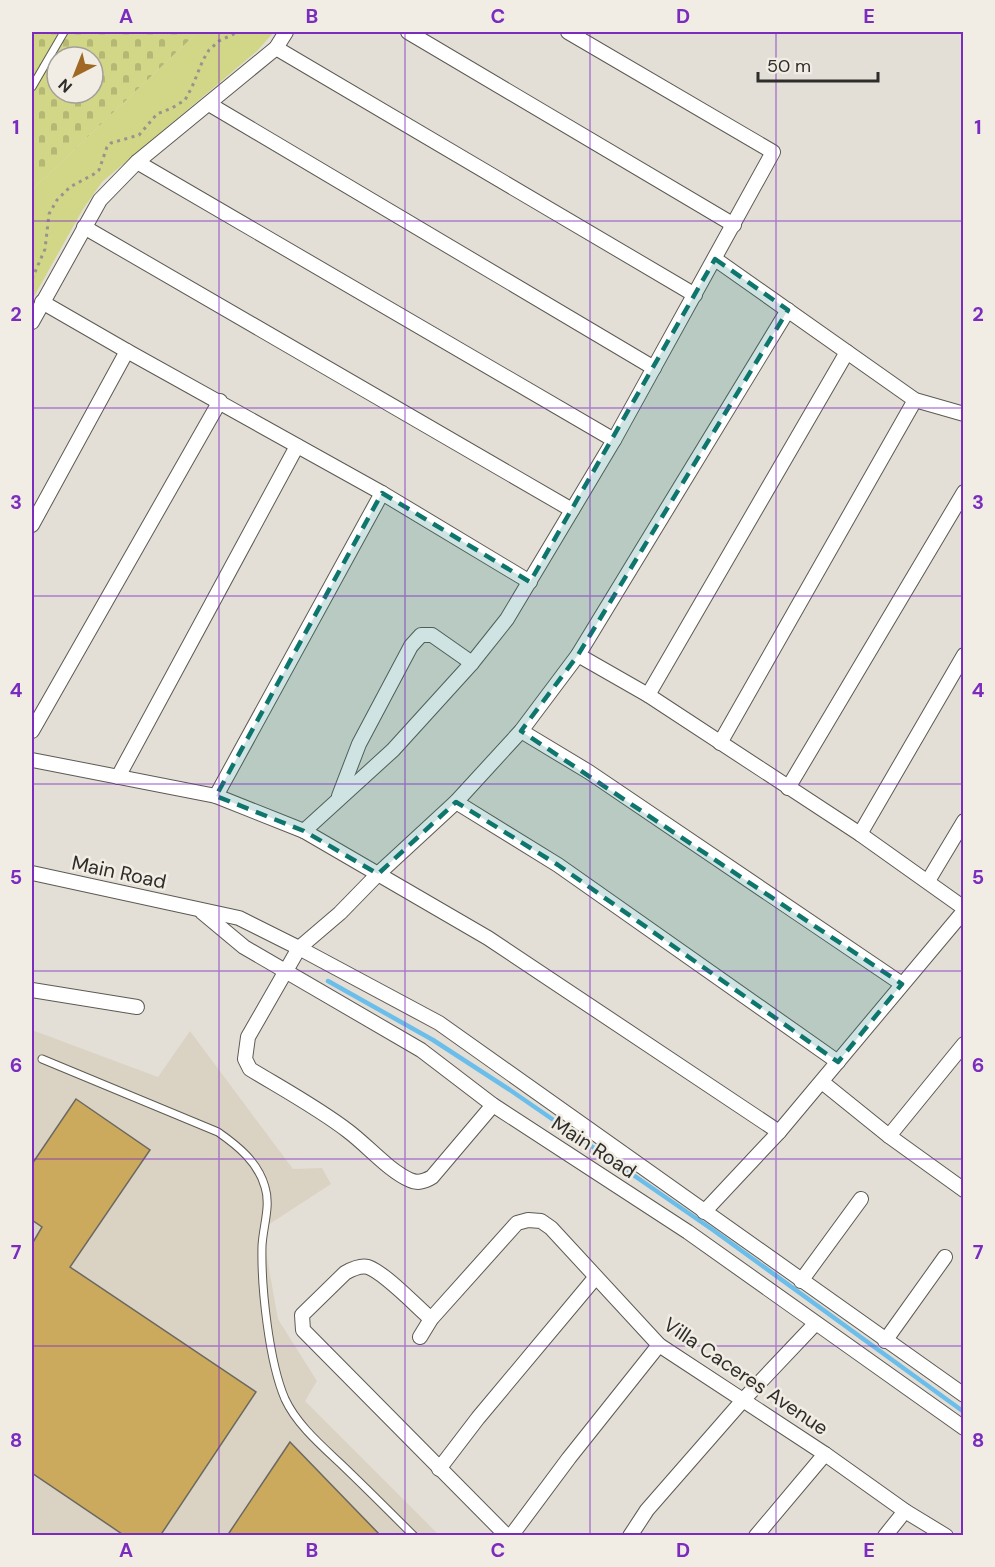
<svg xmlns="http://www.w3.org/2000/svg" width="995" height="1567" viewBox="0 0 995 1567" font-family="'DM Sans',sans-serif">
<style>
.built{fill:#dad3c4}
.cemetery{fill:url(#cemetery-stones);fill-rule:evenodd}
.park{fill:#d2d687}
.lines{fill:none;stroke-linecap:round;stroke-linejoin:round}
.stream{stroke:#6bbeea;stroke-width:4.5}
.building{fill:#cba95d;stroke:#6b6861;stroke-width:1.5}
.lane-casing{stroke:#5d5a53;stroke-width:9}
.street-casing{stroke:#5d5a53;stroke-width:16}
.path{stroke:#97948e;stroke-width:3;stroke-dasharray:3 4.5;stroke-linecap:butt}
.lane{stroke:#fff;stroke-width:7}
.street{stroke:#fff;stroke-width:14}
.marked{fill:#0f766e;fill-opacity:0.2;stroke:#0f766e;stroke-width:4.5;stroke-dasharray:12 8;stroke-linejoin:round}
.grid{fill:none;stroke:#7b2cbf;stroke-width:1.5;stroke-opacity:0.55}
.labels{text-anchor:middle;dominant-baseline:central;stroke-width:5;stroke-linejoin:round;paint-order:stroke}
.street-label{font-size:20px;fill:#2e2d2a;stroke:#f1ede4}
.neatline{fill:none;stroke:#7b2cbf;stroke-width:2}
.grid-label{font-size:20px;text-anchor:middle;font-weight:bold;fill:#7b2cbf}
</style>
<defs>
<pattern id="cemetery-stones" width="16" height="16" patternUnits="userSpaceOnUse" patternTransform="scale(1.5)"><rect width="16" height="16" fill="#d2d687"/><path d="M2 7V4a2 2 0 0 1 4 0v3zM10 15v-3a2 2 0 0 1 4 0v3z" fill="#b5b875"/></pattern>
</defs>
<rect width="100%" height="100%" fill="#e3dfd7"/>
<polygon class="built" points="32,1030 158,1077 190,1031 293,1169 322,1168 331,1184 268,1225 264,1241 278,1319 317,1381 305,1401 439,1535 32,1535"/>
<path class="cemetery" d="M32 32H198L32 190ZM57 57H93V93H57Z"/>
<polygon class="park" points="198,32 274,32 257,51 102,182 83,209 32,300 32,190"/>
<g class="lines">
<polyline class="stream" points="328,981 433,1040 510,1090 713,1230 964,1412"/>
</g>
<g class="building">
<polygon points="76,1099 150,1150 70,1267 256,1392 160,1536 125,1536 32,1473 32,1244 42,1227 32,1220 32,1164"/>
<polygon points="290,1442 381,1536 227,1536"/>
</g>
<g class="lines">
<defs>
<g id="lane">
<polyline points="32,87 64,32"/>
<path d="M42 1059 218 1132C238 1146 258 1162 265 1187 271 1206 263 1226 262 1246 261 1287 269 1362 285 1399 297 1425 322 1446 342 1465 366 1488 390 1512 414 1536"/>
</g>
<g id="street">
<polyline points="408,32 734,225"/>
<polyline points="276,48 695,295"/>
<polyline points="209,104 654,368"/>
<polyline points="137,162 614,440"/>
<polyline points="84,227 572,510"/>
<polyline points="715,259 915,400 964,414"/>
<polyline points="42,302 127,351 382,493 530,582"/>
<polyline points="32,322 100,200 137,162 276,48 286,32"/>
<polyline points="32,525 127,351"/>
<polyline points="578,655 648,695 860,834 964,908"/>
<polyline points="648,695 847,352"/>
<polyline points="32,731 220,401"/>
<polyline points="521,731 589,772 902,984"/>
<polyline points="720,743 915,400"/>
<polyline points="32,760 216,796 304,831 488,938 779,1132"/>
<polyline points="118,777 297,446"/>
<polyline points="788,788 964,492"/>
<polyline points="216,796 382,493"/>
<polyline points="339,796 359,744 411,646 421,635 432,635 472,663"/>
<polyline points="456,802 558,865 838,1062"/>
<polyline points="304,831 393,750 472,663 507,619 614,440 773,152 568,32"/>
<polyline points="860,834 964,655"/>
<polyline points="32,873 239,918 299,948 439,1023 964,1395"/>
<polyline points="928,881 964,821"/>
<polyline points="202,912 244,947 421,1050 493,1105 688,1232 964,1428"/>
<polyline points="32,990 137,1007"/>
<polyline points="822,1082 889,1136 964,1190"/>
<path d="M493 1105 432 1177C425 1181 418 1184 410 1180 388 1170 368 1146 348 1131 318 1108 283 1089 250 1069L245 1059 248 1037 299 948 340 913 378 874 456 802 521 731 578 655 788 310"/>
<polyline points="889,1136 964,1044"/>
<polyline points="704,1212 779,1132 964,911"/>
<polyline points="801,1281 861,1199"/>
<path d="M431 1319C416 1306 385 1273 368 1267 360 1265 352 1269 345 1273L302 1315 303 1330 507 1536"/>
<polyline points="420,1337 431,1319 517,1223 528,1220 541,1221 551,1228 659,1345 825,1454 905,1511 946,1536"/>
<polyline points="885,1341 945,1257"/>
<polyline points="439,1469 478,1418 595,1278"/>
<polyline points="511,1536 569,1458 659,1345"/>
<polyline points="630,1536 647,1510 744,1399 815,1324"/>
<polyline points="756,1536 825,1454"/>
<polyline points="885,1536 905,1511"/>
</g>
</defs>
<use href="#lane" class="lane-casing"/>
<use href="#street" class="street-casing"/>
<polyline class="path" points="32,279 45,249 49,214 57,200 70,187 94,174 99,170 107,147 111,143 139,135 157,114 172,108 185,100 192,87 203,60 209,50 219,41 238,32"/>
<use href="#lane" class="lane"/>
<use href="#street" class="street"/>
</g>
<path class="marked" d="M715 259 788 310 578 655 521 731 902 984 838 1062 558 865 456 802 378 874 304 831 216 796 382 493 530 582Z"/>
<path class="grid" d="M219 32V1536M405 32V1536M590 32V1536M776 32V1536M32 221H964M32 408H964M32 596H964M32 784H964M32 971H964M32 1159H964M32 1346H964"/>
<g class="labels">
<g class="street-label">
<text transform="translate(119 872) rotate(12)">Main Road</text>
<text transform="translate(594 1147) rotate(33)">Main Road</text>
<text transform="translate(746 1376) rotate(34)">Villa Caceres Avenue</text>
</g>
</g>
<rect width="995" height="1567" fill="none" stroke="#f1ede4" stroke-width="66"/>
<g transform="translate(75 75) rotate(222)"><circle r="28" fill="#f1ede4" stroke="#a3a09a" stroke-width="1.5"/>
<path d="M0-4.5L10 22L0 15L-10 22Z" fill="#a06824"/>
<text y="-9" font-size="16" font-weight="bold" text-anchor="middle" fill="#2e2d2a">N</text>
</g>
<path d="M758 72v9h120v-9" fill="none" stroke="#2e2d2a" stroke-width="3"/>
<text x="767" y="72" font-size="18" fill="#2e2d2a" stroke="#f1ede4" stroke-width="4.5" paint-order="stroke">50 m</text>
<rect x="33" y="33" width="929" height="1501" class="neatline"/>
<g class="grid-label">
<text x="126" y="23">A</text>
<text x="312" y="23">B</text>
<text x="498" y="23">C</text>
<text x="683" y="23">D</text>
<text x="869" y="23">E</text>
<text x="16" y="134">1</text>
<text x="978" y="134">1</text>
<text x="16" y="321">2</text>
<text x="978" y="321">2</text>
<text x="16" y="509">3</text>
<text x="978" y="509">3</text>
<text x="16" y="697">4</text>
<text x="978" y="697">4</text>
<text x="16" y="884">5</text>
<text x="978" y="884">5</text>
<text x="16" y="1072">6</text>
<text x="978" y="1072">6</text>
<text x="16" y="1259">7</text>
<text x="978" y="1259">7</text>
<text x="16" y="1447">8</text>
<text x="978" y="1447">8</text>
<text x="126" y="1557">A</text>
<text x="312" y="1557">B</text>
<text x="498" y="1557">C</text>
<text x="683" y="1557">D</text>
<text x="869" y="1557">E</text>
</g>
</svg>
